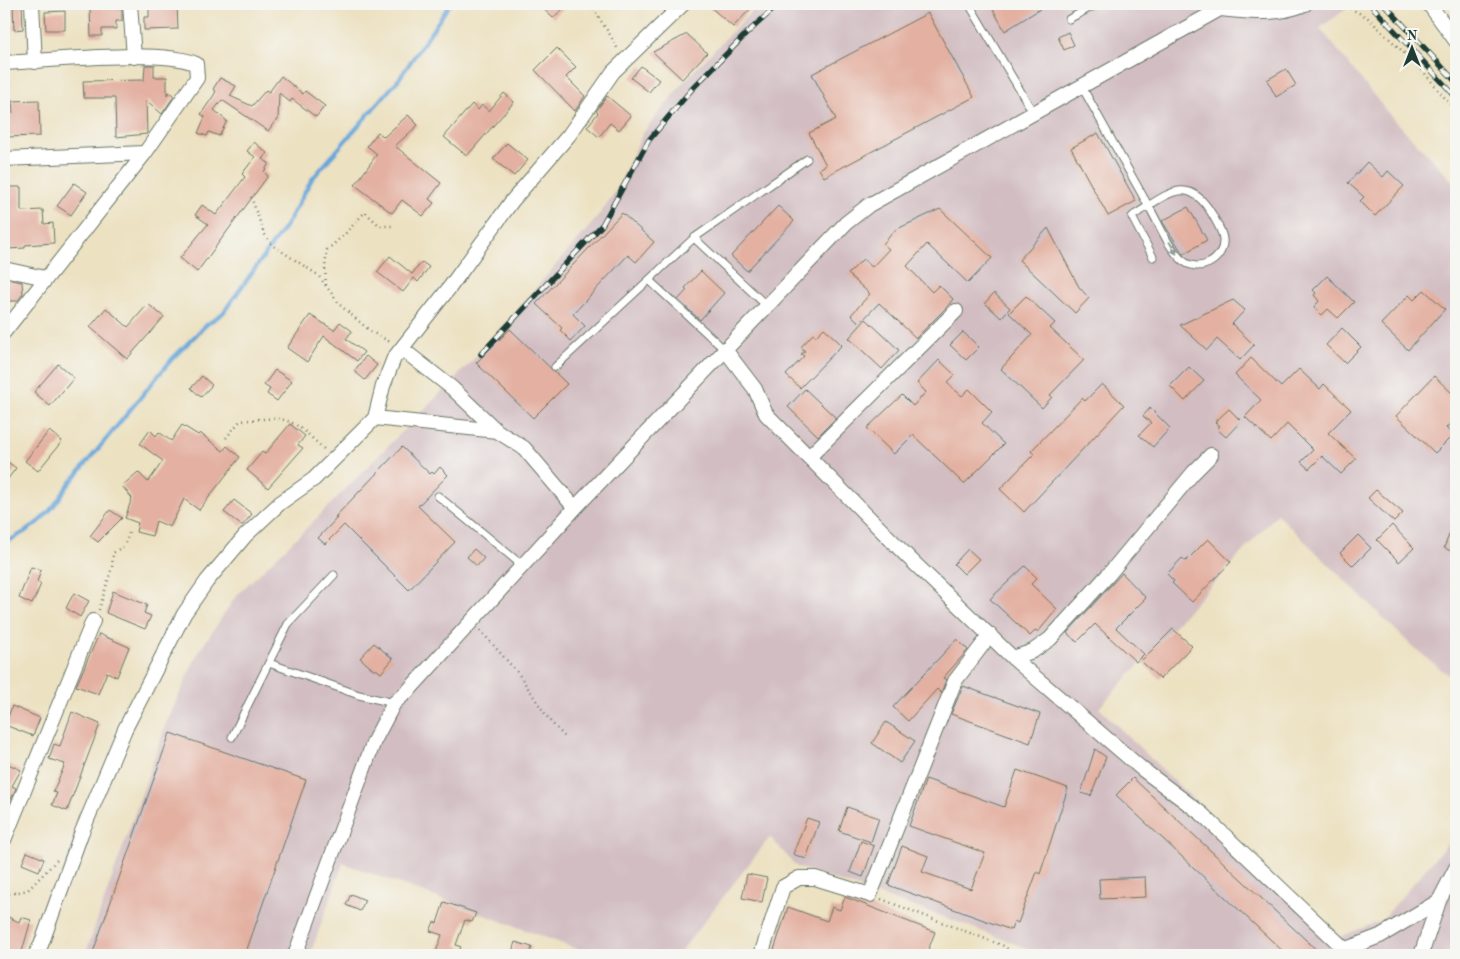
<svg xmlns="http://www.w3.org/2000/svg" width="1460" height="959" viewBox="0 0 1460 959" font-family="'Old Standard TT',serif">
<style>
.industrial{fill:#d2bec2}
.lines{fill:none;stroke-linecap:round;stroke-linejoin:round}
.stream{stroke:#66a6d9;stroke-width:4}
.building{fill:#e3b0a1}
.service-casing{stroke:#677665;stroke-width:9}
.minor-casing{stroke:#677665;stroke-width:16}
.path{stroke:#677665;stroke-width:2.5;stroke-dasharray:1 4;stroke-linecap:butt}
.service{stroke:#fff;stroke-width:7}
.minor{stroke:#fff;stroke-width:14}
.rail-casing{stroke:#1f3d34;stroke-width:5.5}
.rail{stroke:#f6f6f2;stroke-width:4;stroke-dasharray:11;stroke-linecap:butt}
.oneway{fill:#8f9e9a}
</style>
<rect width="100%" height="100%" fill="#f6f6f2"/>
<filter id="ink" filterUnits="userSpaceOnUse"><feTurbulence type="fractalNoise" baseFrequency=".02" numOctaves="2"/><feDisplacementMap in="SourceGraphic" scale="10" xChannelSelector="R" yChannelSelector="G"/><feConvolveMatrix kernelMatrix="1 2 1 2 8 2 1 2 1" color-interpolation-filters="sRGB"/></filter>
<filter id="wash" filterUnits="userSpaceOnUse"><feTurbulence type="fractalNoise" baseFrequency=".0096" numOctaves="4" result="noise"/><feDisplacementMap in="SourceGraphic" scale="20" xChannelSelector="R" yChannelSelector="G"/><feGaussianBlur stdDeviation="1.12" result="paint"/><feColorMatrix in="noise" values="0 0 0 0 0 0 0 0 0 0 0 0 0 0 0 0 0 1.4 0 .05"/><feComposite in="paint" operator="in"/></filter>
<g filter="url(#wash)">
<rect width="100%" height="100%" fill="#ece1c1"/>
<polygon class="industrial" points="759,4 1353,4 1320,28 1388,113 1456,185 1456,681 1413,647 1277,514 1099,708 1336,938 1381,921 1456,834 1456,955 1044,955 950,919 797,867 770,837 678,955 593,955 343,863 310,955 85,955 166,724 197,655 236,596 320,515 473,360 596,219 617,189 643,133 685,80"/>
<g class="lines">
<path class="stream" d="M4 543C32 530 50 515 66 488L172 359 205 326 223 313 287 224 312 179 399 79 450 4"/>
</g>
<g id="blocks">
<g class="building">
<polygon points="13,4 22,4 23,29 14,30"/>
<polygon points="149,4 177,4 178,29 144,30 144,17 149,17"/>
<polygon points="538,4 568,4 553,18"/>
<polygon points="707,4 755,4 733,27"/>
<polygon points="990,4 1048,4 1005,31"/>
<polygon points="90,8 122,8 122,21 116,21 116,29 102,29 102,36 91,36"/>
<polygon points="65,11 65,30 46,30 45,12"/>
<polygon points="928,13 974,97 824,177 819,169 826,165 809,133 836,119 812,74"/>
<polygon points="1068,32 1074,45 1064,50 1058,37"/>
<polygon points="687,34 707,53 682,79 653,52"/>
<polygon points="557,48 576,67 566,77 585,96 575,111 535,70"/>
<polygon points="145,65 154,65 154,77 167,77 167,95 169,92 174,96 162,114 146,100 147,134 116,137 115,98 84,98 83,81 144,80"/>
<polygon points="641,66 659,80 649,92 631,78"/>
<polygon points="1286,69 1296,85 1276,97 1267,80"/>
<polygon points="281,76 303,94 305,91 325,106 316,117 292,99 290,102 279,93 278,120 276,120 268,131 222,100 214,110 227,121 219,136 209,132 207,136 198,133 205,117 201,114 214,95 216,91 213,89 220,78 236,86 230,96 252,106 266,90 269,92"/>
<polygon points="504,93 514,102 467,156 444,137 472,104 478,110 482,105 489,111"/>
<polygon points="607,96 631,116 619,130 610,123 599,137 587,127 598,113 596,111"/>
<polygon points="39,100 40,136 4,137 4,113 13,113 12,101"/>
<polygon points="408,115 418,125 395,146 441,183 429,199 434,203 423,216 402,200 392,213 355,185 377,154 367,146 378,132 384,137"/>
<polygon points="1098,133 1136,201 1108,216 1071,148"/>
<polygon points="254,142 267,153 262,159 269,163 264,172 268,176 197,272 180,258 208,224 195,215 202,205 216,215 245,177 242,174 255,157 247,151"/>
<polygon points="507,143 528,160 514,176 493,159"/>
<polygon points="1367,162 1383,177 1388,171 1404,186 1375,216 1360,201 1364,197 1348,183"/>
<polygon points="74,183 87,192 71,215 57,206"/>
<polygon points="4,187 21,187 21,211 43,210 44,224 53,223 54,243 25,245 25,248 8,249"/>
<polygon points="778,206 794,221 747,271 731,256"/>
<polygon points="1188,207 1207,240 1183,254 1162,221"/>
<polygon points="940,209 992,258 968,283 927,244 907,266 932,292 939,285 953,299 947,307 916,338 879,303 860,323 851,315 870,294 848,274 863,259 872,267 889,249 883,244 895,230"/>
<polygon points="622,213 654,242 636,262 628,255 573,314 585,326 571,341 560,330 562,328 536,304"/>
<polygon points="1048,228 1079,287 1089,298 1075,313 1019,260"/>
<polygon points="390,256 412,274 422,262 429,267 418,282 414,278 403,292 377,272"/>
<polygon points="701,271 724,293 700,320 678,300 687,290 685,288"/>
<polygon points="1327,276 1354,302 1338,318 1328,309 1322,315 1314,307 1319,301 1314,295 1316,293 1313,290"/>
<polygon points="7,279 22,282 23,294 17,301 4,301 4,284 7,284"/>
<polygon points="1424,290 1445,309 1408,350 1381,324 1409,295 1414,300"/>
<polygon points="994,293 1010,308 1001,318 985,303"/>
<polygon points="1026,296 1055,323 1050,328 1084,360 1050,395 1052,397 1042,408 1001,369 1032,335 1009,313"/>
<polygon points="1233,300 1245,310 1232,324 1254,345 1240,360 1217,339 1207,350 1180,325"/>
<polygon points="148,304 164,317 127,359 90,327 106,308 128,327"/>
<polygon points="310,315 334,330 340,322 352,331 346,339 364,352 357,361 324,336 307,362 287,348"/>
<polygon points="866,319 899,350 882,369 849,338"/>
<polygon points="824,328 842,345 800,388 786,375 804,356 801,354 805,351 801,347 813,334 816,336"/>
<polygon points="1342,328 1361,347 1345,363 1326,345"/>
<polygon points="510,329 567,384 533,418 476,363"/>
<polygon points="963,332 979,347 966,360 950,345"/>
<polygon points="366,356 377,365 365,380 354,371"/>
<polygon points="1251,358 1281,387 1299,369 1320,389 1324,384 1351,410 1328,433 1356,459 1341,474 1322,456 1309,469 1301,462 1313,450 1287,424 1271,441 1245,417 1261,400 1235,375"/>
<polygon points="939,360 955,375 947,383 962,396 969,389 992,412 982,423 1004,444 964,484 913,435 894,454 867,428 902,395 913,406 926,392 917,383"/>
<polygon points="58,364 74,378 50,406 34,392"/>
<polygon points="1189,367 1204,381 1185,401 1170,386"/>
<polygon points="275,370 292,381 277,401 267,394 270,389 264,385"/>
<polygon points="202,376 212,385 201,397 191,388"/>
<polygon points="1434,376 1456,397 1456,417 1446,428 1453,435 1435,453 1396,416"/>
<polygon points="1102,384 1124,405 1024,512 1000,489 1034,454 1031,451 1082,398 1085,401"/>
<polygon points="805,389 836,418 818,436 788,407"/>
<polygon points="1150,408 1170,428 1153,447 1139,435 1151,423 1143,416"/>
<polygon points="1229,409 1241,421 1226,437 1217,429 1220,426 1215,422"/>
<polygon points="290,424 305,436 298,445 303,448 268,488 247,470 262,452 265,454"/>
<polygon points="182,425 198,435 200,433 223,451 227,446 240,457 199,510 184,499 170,527 156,521 152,536 136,532 138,523 125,518 132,498 122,486 138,472 148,482 163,461 140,444 150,430 156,436 159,432 171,441"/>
<polygon points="49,431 62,441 38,471 25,461"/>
<polygon points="402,447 430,474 432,472 434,474 440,467 448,475 418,506 455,542 409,590 344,525 325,544 318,538 337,518 335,517"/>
<polygon points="4,459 16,468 4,484"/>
<polygon points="1376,490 1403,513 1394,522 1368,498"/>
<polygon points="234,500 252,514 242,526 224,512"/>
<polygon points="110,510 122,518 98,542 90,536"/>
<polygon points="1455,519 1456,519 1456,553 1444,548"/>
<polygon points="1392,525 1414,548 1399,562 1377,540"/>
<polygon points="1358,535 1371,548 1353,566 1340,553"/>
<polygon points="1208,539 1231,562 1192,602 1172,583 1174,581 1167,574 1182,558 1186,561"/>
<polygon points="474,549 484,558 477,566 467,557"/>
<polygon points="968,549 979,559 964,574 954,564"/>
<polygon points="1025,566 1037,578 1031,584 1057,609 1038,632 1036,630 1030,636 990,599"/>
<polygon points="31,567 41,570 37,582 41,584 32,604 19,598"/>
<polygon points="1122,573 1146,598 1116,628 1144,654 1136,662 1095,624 1077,642 1067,633"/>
<polygon points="113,591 147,605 144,613 151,616 145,629 106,613"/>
<polygon points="74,593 89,601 80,617 66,608"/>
<polygon points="1173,629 1192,646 1160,679 1141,661"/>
<polygon points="99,634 129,647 117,677 107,672 98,694 76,686"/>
<polygon points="957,639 968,650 943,678 946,680 941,693 937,689 908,721 893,707"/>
<polygon points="374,643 393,659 381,673 376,669 375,671 360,658"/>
<polygon points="963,686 1040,714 1030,743 951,714"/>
<polygon points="12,706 40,718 33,736 5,725"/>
<polygon points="72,712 100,724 67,811 52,805 57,793 53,792 65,764 49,759 54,744 60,746"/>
<polygon points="886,722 915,741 900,763 872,743"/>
<polygon points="170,733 306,780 245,955 92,955"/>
<polygon points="1095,749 1106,757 1091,796 1081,793"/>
<polygon points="4,762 21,770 12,786 16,788 4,814"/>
<polygon points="1017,770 1068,788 1040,874 1037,872 1018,923 1014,921 1011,930 888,885 902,846 928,856 922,872 971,889 985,853 909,826 926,779 1004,807"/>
<polygon points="1133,778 1322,955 1287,955 1116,795"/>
<polygon points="847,807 879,818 871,842 839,831"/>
<polygon points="807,818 819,822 806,859 793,854"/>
<polygon points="861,841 874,846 863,877 850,872"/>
<polygon points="27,852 44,859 39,871 22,864"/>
<polygon points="747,874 767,878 762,902 742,898"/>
<polygon points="1145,877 1146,897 1100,899 1099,879"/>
<polygon points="351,894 365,900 360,911 346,905"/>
<polygon points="845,897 935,932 927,953 925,955 779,955 773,953 788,907 827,921 832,907 840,910"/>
<polygon points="444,902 476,913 472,922 465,920 456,945 461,947 457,955 436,952 442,935 430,931 434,922 437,923"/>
<polygon points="4,915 19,922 21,917 31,920 21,955 4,955"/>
<polygon points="515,942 532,947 529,955 511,955"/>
</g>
</g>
</g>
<g filter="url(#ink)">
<use href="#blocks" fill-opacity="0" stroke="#677665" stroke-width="1"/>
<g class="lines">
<defs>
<g id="service">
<polyline points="969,4 1034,114"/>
<polyline points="1069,19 1097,4"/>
<path d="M1082 87C1104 127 1127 167 1149 207 1159 223 1167 246 1181 259 1197 275 1225 261 1223 239 1222 230 1216 222 1212 214 1187 172 1166 196 1134 215L1132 217 1153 257"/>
<polyline points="694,238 768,307"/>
<polyline points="650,281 726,351"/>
<polyline points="555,367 694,238 807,159"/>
<polyline points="438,496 523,566"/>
<polyline points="269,663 359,695 394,703"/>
<polyline points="232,737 288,624 334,575"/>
</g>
<g id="minor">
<polyline points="32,4 35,62"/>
<polyline points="130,4 134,57"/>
<polyline points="1429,4 1456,41"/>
<path d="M4 63C45 61 164 48 196 64L197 78 145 153 4 332"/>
<polyline points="4,159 145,153"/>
<polyline points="4,269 45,278"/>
<polyline points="402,349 452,388 497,431 524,448 575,508"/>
<polyline points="726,351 755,389 766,414 909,558 1013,658 1142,769 1202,814 1351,955"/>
<polyline points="375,418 497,431"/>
<polyline points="809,457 956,311"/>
<polyline points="1013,658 1033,651 1050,639 1109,574 1193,473 1211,455"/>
<polyline points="4,840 93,621"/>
<polyline points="1346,949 1380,936 1439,901"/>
<polyline points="35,955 41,945 81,834 125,729 184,614 207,581 245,536 280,503 314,479 375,418 383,386 394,358 450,287 512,201 569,135 613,72 683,4"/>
<path d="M295 955 374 741 394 703 409 690 575 508 846 223 869 205 1220 9C1250 12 1276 16 1305 4"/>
<polyline points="761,955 783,887 799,878 815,878 870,895 955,681 990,635"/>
<polyline points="1421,955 1439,901 1456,868"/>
</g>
</defs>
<use href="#service" class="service-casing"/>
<use href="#minor" class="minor-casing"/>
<g class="path">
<path d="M591 4C599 20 610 32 618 50"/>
<polyline points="1341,4 1367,17 1423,71 1456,112"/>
<polyline points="251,197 264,233 272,245 318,275 340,305 370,331 392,343"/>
<polyline points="326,285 325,268 327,250 345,234 365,212 380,226 395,226"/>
<path d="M226 438 240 421C290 416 289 416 326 451"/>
<polyline points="99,610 112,567 113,553 125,545 129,533"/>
<polyline points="480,630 518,673 550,721 565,737"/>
<polyline points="4,895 28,890 58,859"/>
<polyline points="881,899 1004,946 1011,952 1018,955"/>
</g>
<use href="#service" class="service"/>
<use href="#minor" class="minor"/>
<defs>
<g id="rail">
<polyline points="1370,4 1456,97"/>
<polyline points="1384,4 1456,82"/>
<polyline points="481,354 602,225 649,140 692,89 747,33 779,4"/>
</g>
</defs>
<use href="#rail" class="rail-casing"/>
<use href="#rail" class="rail"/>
</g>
<defs><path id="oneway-solid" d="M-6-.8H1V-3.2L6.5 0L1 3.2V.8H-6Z" transform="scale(1.25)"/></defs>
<use class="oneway" href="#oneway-solid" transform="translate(1173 248) rotate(59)"/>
</g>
<rect width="1460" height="959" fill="none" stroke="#f6f6f2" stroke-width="20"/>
<g transform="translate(1412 48)" stroke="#f6f6f2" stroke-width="4" paint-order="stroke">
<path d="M0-4L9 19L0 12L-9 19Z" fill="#1f3d34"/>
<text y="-8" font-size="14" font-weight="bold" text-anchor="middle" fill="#1f3d34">N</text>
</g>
</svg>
